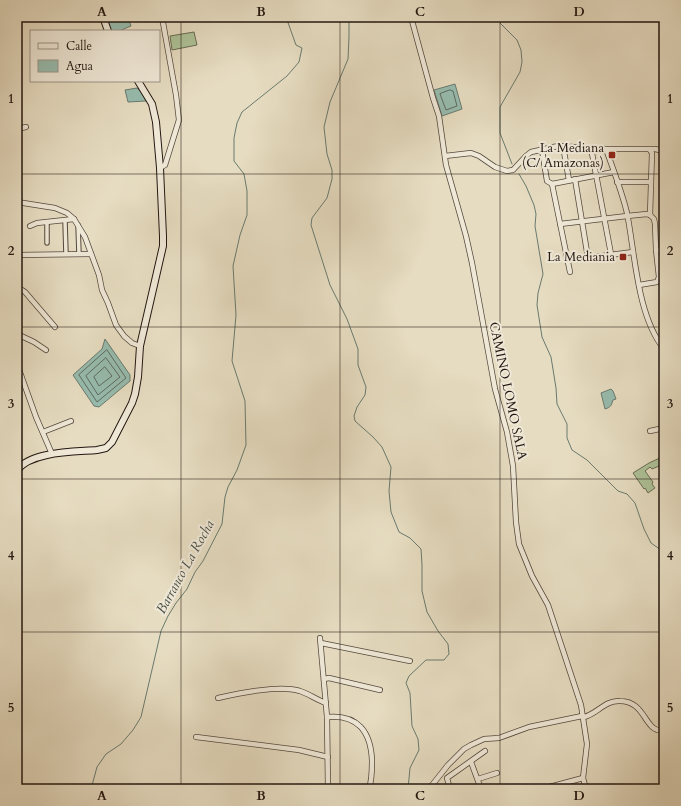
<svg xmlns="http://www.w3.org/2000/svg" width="681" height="806" viewBox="0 0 681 806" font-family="Cardo,serif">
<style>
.green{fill:#aec298;stroke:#686c54}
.water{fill:#97bcae;stroke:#697a6f}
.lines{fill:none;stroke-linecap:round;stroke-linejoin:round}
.shore{stroke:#5d6a60;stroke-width:1}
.stream{stroke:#697a6f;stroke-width:1}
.pedestrian-casing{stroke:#54483d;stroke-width:5.5}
.minor-casing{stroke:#54483d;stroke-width:6}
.secondary-casing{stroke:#231711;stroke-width:8}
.pedestrian{stroke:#efe8d7;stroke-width:3.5}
.minor{stroke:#efe8d7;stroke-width:4.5}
.secondary{stroke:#efe8d7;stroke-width:6}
.grid{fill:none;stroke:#231711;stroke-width:1;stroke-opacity:0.55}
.poi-dot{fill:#8f2418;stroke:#efe8d7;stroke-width:1.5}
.labels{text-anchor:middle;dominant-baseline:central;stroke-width:4;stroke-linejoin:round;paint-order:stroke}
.poi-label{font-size:13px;fill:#231711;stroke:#efe8d7;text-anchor:end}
.street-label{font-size:13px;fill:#231711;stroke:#efe8d7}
.water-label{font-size:14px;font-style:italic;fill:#4c5148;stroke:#efe8d7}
.neatline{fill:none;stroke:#231711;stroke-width:1.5}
.grid-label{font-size:13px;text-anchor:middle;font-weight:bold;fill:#231711}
</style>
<rect width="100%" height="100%" fill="#e6dcc1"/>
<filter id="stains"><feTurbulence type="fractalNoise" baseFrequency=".005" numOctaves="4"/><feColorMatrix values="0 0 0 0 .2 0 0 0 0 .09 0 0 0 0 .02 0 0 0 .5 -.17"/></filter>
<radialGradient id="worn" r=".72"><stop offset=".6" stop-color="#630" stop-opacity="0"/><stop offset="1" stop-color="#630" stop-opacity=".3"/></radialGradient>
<g class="green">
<polygon points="194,32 197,45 172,50 170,36"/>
<polygon points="664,456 664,464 652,469 650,467 645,471 653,482 652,484 655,488 648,493 645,488 644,489 633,473 649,463"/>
</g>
<g class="water">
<polygon points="107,17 128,17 131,26 119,31 111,31"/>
<polygon points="455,84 462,109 442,116 434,90"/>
<polygon points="137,88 142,93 146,101 128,102 125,90"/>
<polygon points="105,339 130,375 130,381 99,407 94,406 73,375 102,349"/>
<path d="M611 389 613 391 616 399 613 400C611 406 611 407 605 409L601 393Z"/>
</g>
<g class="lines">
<g class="shore">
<polygon points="450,90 453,91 457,106 446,110 440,94"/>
<polygon points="107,350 126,378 97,402 79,375"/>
<polygon points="106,358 120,377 98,395 86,376"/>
<polygon points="105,367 112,376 99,386 94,377"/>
</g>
<g class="stream">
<polyline points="349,17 349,37 348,59 330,102 324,127 327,154 332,170 332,179 327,198 312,218 311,225 330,285 347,319 358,349 358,365 366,387 365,395 357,407 354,416 355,421 373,437 382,447 391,467 389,491 391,512 399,532 410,538 421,549 422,565 422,591 427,612 438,631 448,644 449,654 444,660 426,660 409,676 406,683 410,693 412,726 418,739 419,750 410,768 408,789"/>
<polyline points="496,17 500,23 517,40 521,50 522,62 520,72 500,107 500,133 512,164"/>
<polyline points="519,174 526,186 534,205 536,214 535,226 543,274 538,293 537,305 542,337 551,357 556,388 557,404 567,424 567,438 572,450 587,460 618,491 627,494 635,503 644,529 651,543 664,552"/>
<polyline points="664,749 664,750"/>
<polyline points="91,789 97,767 106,754 121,744 133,730 141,717 161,631 168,616 176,603 187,589 195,572 203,561 222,524 225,497 228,487 237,470 246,445 245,401 232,361 236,315 233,266 240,235 247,215 247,191 244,174 234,161 234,138 237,123 242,112 287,76 299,62 302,48 296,45 286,17"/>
<polyline points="658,789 664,784"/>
</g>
<defs>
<g id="pedestrian">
<polyline points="65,221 66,254"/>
<polyline points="47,222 47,243"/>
<polyline points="78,225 79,254"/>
</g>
<g id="minor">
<polyline points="411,17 433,98 439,116 446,165 466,236 472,263 495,389 507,432 513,466 516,522 519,544 532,576 548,605 581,705 587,744 583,778 586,789"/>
<polyline points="17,129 26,127"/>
<polyline points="563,146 569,180"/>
<polyline points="591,148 611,254"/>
<path d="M606 149C613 169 622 192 627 213 635 253 637 316 664 349"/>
<polyline points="542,150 547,181 552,184 553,189 570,272"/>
<polyline points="650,150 652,153 650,215"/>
<polyline points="445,156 471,153 479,156 495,167 507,171 513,170 526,156 531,152 558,146 606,149 655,149 664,151"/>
<polyline points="160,168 165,165 179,120 176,95 162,17"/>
<polyline points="575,179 588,258"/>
<polyline points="617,182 651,182"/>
<polyline points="552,184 614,172"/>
<polyline points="17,202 55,208 67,213 74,219 85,237 99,275 102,290 108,303 116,325 124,336 132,343 140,346"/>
<polyline points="560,224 627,216 647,214 650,215"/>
<polyline points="30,226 37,223 74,219"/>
<polyline points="656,250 664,250"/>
<polyline points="17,255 91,254"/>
<polyline points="568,259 571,260 633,252"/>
<polyline points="639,285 657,282 659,277 656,250 655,224 654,219 650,215"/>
<polyline points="17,290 22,290 25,292 55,327"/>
<polyline points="17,334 34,342 46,350"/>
<polyline points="17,364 36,417 52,454"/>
<polyline points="650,431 664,428"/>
<polyline points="43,432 71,421"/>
<polyline points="320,638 327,717 328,789"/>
<polyline points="321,643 410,661"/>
<polyline points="324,679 329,678 380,690"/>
<path d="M218 698C241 693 278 685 300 691 309 694 317 700 326 703"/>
<path d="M327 717C358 714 371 732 372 761 372 771 372 780 369 789"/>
<polyline points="196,737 299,750 328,757"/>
<polyline points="471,762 481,789"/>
<polyline points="478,779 497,773"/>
<path d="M429 789 448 765 464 749 471 745 484 739 499 738 529 727 582 716 584 717C597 714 605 700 620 701 647 701 644 734 664 730"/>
<polyline points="450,789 447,778 485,751"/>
<polyline points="542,789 583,778"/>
</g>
<g id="secondary">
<polyline points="103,17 108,31"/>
<path d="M17 470C32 451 75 452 97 450L106 448 112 442 132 403 135 394 138 377 140 346 163 246V236L160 168 156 122 152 104 138 81"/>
</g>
</defs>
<use href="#pedestrian" class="pedestrian-casing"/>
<use href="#minor" class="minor-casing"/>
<use href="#secondary" class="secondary-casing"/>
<use href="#pedestrian" class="pedestrian"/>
<use href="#minor" class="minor"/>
<use href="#secondary" class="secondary"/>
</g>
<path class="grid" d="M181 17V789M340 17V789M500 17V789M17 174H664M17 327H664M17 479H664M17 632H664"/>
<g class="poi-dot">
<rect x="608" y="151" width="8" height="8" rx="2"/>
<rect x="619" y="253" width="8" height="8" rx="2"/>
</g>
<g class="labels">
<g class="poi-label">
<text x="604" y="148">La Mediana<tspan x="604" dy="15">(C/ Amazonas)</tspan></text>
<text x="615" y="257">La Mediania</text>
</g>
<g class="street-label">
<text transform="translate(508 391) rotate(78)">CAMINO LOMO SALA</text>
</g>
<g class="water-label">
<text transform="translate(185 567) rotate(-61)">Barranco La Rocha</text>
</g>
</g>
<rect width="681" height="806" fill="none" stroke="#e6dcc1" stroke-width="44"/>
<rect x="30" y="30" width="130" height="52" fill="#efe8d7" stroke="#9d9488"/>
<rect x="38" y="43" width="20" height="6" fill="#efe8d7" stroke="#9d9488"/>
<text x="66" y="50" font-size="12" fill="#231711">Calle</text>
<rect x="38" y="60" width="20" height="12" fill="#97bcae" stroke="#9d9488"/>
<text x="66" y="70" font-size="12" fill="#231711">Agua</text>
<rect x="22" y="22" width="637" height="762" class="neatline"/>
<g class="grid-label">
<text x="102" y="16">A</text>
<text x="261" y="16">B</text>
<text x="420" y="16">C</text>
<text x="579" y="16">D</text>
<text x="11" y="103">1</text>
<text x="670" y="103">1</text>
<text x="11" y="255">2</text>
<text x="670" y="255">2</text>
<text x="11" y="408">3</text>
<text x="670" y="408">3</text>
<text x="11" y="560">4</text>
<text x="670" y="560">4</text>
<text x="11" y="712">5</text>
<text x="670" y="712">5</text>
<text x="102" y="800">A</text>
<text x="261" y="800">B</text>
<text x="420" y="800">C</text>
<text x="579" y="800">D</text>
</g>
<rect width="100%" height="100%" filter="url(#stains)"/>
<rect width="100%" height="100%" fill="url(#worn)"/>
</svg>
